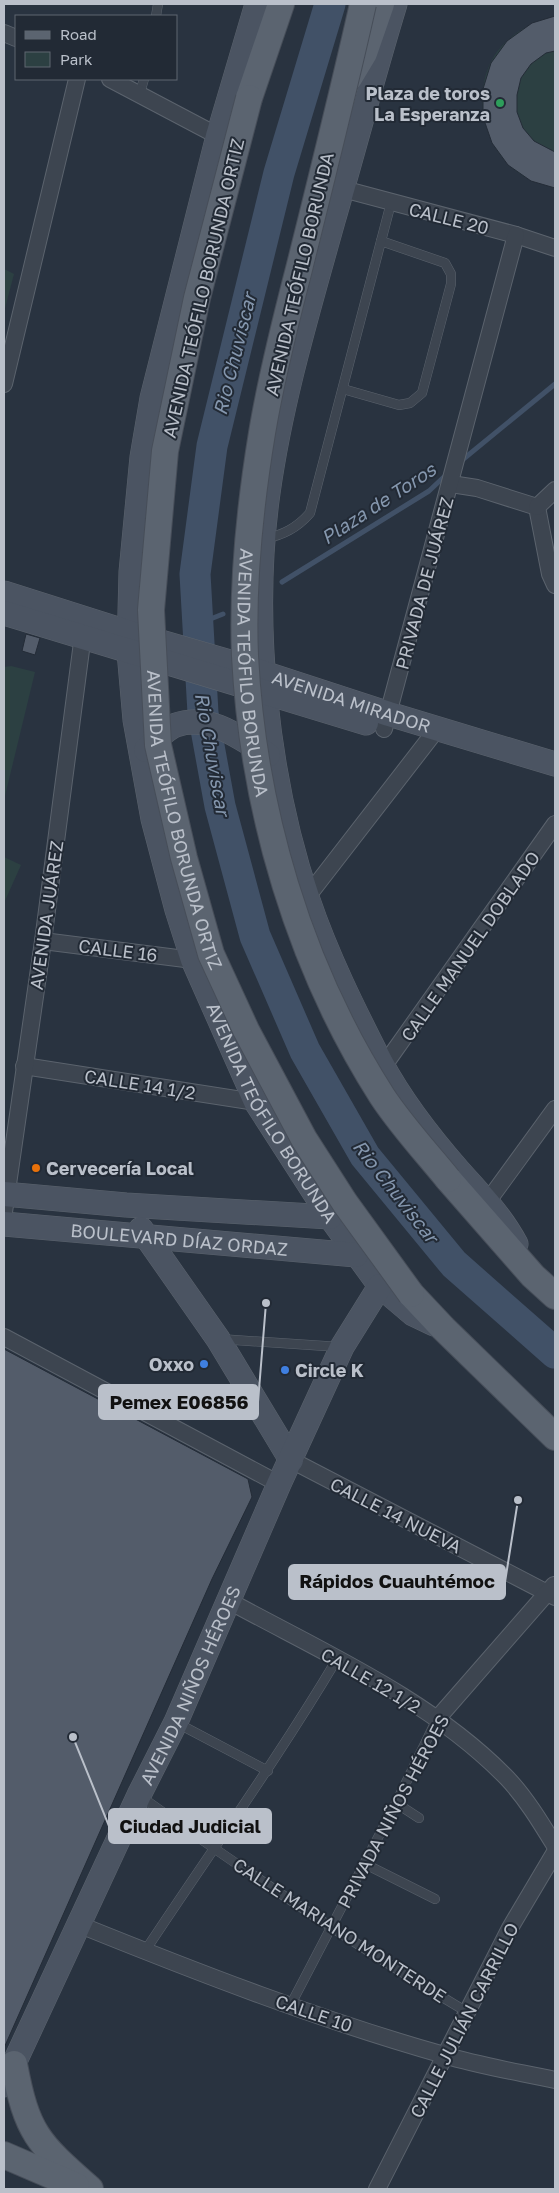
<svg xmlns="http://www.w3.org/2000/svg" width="559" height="2193" viewBox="0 0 559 2193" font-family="'Golos Text',sans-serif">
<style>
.green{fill:#2c4042}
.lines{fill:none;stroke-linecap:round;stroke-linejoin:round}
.stream{stroke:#415167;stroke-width:5}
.river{stroke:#415167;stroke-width:31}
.building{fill:#535c6a;stroke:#242c37}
.service-casing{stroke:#5b636d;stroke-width:10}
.minor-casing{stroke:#5b636d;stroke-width:18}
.secondary-casing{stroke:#5b636d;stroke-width:25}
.primary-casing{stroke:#474e59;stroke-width:28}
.service{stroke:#3d4550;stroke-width:9}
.minor{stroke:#3d4550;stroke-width:16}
.secondary{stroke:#4b5462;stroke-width:24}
.primary{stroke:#5b6470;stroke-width:26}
.primary-bridge-casing{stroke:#474e59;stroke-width:28;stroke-linecap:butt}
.primary-bridge{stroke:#5b6470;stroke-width:26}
.leisure-dot{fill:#2e9e5b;stroke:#222a35;stroke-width:2}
.food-dot{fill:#e8710a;stroke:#222a35;stroke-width:2}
.shop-dot{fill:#3f7fe0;stroke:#222a35;stroke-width:2}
.labels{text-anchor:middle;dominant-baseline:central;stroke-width:4;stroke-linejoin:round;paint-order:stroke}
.poi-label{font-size:18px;font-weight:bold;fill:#bac0ca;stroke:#222a35;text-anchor:end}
.street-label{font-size:18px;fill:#bac0ca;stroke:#222a35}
.water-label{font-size:19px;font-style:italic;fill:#8597ae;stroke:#222a35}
.leader{fill:none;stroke:#bac0ca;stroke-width:2}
.callout-dot{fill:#bac0ca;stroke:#222a35;stroke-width:2}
.callout{fill:#bac0ca;stroke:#bac0ca;stroke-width:2}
.callout-label{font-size:19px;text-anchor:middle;font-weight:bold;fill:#111}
</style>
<rect width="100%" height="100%" fill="#293340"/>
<g class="green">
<path d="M555 16V188C538 183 521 178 508 164 476 132 472 71 508 40 522 27 537 21 555 16Z"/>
<polygon points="4,269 14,274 4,312"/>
<polygon points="11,666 35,672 4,800 4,667"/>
<polygon points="4,857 21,865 4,903"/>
</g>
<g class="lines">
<g class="stream">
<polyline points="461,461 555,384"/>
<polyline points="282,582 429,491 447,474"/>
<polyline points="198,624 223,614"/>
</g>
<polyline class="river" points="330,4 279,173 212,446 195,574 203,713 220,806 255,936 305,1051 365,1156 454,1264 555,1353"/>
</g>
<g class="building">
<polygon points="555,16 555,51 546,53 531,64 521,78 517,95 517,112 523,128 534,141 555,152 555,188 531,181 508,165 492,143 483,117 483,89 491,63 507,41 532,23"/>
<polygon points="26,634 40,638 35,655 22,651"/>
<polygon points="4,1349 248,1479 252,1497 212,1579 4,2048"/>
</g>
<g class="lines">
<defs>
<g id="service">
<polyline points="156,16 158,4"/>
<polyline points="140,93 144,79"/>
<polyline points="343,389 399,405 410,403 422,393 451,284 451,274 445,263 381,241"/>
<path d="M264 539C283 535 297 528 310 513L391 203"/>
<polyline points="220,1339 340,1347"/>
<polyline points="177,1723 268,1771"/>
<path d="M140 1796C246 1872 355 1945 467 2012"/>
<polyline points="396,1803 419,1818"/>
<polyline points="365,1864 435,1899"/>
<path d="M145 1951C209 1854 277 1760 337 1659"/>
<polyline points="290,2006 396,1803 437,1719"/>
</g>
<g id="minor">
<polyline points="4,33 16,38"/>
<polyline points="110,79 218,136"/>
<polyline points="343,189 516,235 555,248"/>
<polyline points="4,384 77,79"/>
<polyline points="451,484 477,488 537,507 550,574 555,585"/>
<polyline points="537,507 555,490"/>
<polyline points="384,729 516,235"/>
<polyline points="307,897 437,729"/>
<polyline points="43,941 193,960"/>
<polyline points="24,1066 256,1102"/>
<polyline points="383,1067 555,824"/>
<polyline points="488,1201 555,1109"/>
<polyline points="4,1212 43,941 84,627"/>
<polyline points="4,1337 279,1484"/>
<polyline points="291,1460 555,1597"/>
<path d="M229 1601C324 1653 430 1699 507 1778 526 1798 541 1823 555 1846"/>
<polyline points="437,1719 554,1585"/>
<path d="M80 1925C199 1973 320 2020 444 2055 480 2066 518 2072 555 2080"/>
<polyline points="377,2189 510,1928 555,1852"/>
</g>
<g id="secondary">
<path id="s1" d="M257 4 218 136 152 398 142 457 131 572 129 652 135 720 153 819 177 910 193 960 256 1102 330 1217 380 1286 413 1314 434 1324"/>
<path d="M395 4C373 76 354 149 333 221 308 311 281 400 268 493 250 621 266 777 308 900 327 956 354 1010 381 1063 402 1102 430 1138 459 1171 480 1194 501 1216 516 1244"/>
<path id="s2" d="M4 593 130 633 230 662 389 714 555 764"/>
<polyline points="4,613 366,723"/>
<path d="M146 750C154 742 165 729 176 725 209 713 242 739 268 755"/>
<polyline points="4,1194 126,1205 330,1217"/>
<path id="s3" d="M4 1224 356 1255"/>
<polyline points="141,1229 218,1339 291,1460"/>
<path id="s4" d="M4 2085 139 1795 176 1722 279 1484 342 1347 380 1286"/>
</g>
<g id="primary">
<polyline points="349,78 364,53 381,4"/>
<polyline points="249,98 281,4"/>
<polyline points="448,1179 533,1276 555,1296"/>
<polyline points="411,1294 443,1328 555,1437"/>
<path d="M14 2064C27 2134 38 2143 90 2189"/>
<polyline points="4,2155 76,2186"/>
</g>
</defs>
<use href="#service" class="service-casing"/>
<use href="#minor" class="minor-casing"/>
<use href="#secondary" class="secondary-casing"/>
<use href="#primary" class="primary-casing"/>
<use href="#service" class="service"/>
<use href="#minor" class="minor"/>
<use href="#secondary" class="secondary"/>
<use href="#primary" class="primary"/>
<defs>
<g id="primary-bridge">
<path id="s5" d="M363 4C343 93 321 181 299 269 285 323 271 378 262 433 250 506 242 582 245 656 253 810 299 966 382 1096 401 1125 426 1152 448 1179"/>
<path id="s6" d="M249 98 197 298 165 451 151 610 158 745 184 858 211 954 246 1030 304 1139 345 1203 411 1294"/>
</g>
</defs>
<use href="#primary-bridge" class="primary-bridge-casing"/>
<use href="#primary-bridge" class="primary-bridge"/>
</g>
<circle class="leisure-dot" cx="500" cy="103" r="5"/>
<circle class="food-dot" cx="36" cy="1168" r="5"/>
<g class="shop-dot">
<circle cx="204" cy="1364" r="5"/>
<circle cx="285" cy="1370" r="5"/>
</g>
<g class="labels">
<g class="poi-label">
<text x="490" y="93">Plaza de toros<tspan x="490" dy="21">La Esperanza</tspan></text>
<text x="46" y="1168" text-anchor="start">Cervecería Local</text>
<text x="194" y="1364">Oxxo</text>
<text x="295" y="1370" text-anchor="start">Circle K</text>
</g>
<g class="street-label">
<text transform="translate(449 218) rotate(14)">CALLE 20</text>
<text transform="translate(299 274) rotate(-77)">AVENIDA TEÓFILO BORUNDA</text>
<text transform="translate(203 288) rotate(-77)">AVENIDA TEÓFILO BORUNDA ORTIZ</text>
<text transform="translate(424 583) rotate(-75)">PRIVADA DE JUÁREZ</text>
<text stroke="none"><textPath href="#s5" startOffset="682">AVENIDA TEÓFILO BORUNDA</textPath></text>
<text stroke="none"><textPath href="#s2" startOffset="364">AVENIDA MIRADOR</textPath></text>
<text stroke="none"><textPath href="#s6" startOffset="736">AVENIDA TEÓFILO BORUNDA ORTIZ</textPath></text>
<text transform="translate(46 915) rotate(-82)">AVENIDA JUÁREZ</text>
<text transform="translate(470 946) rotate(-55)">CALLE MANUEL DOBLADO</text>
<text transform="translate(118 950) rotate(7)">CALLE 16</text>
<text transform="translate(140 1084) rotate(9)">CALLE 14 1/2</text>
<text stroke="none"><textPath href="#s1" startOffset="1151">AVENIDA TEÓFILO BORUNDA</textPath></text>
<text stroke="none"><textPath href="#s3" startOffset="176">BOULEVARD DÍAZ ORDAZ</textPath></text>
<text transform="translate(396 1515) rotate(27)">CALLE 14 NUEVA</text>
<text transform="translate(371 1680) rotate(30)">CALLE 12 1/2</text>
<text stroke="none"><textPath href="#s4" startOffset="441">AVENIDA NIÑOS HÉROES</textPath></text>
<text transform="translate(393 1811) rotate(-62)">PRIVADA NIÑOS HÉROES</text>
<text transform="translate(340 1930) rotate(33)">CALLE MARIANO MONTERDE</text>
<text transform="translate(314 2013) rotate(19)">CALLE 10</text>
<text transform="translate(464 2020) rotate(-63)">CALLE JULIÁN CARRILLO</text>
</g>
<g class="water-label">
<text transform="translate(234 354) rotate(-76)">Rio Chuviscar</text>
<text transform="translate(378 503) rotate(-33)">Plaza de Toros</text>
<text transform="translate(213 754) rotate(80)">Rio Chuviscar</text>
<text transform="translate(396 1191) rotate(52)">Rio Chuviscar</text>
</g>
</g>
<path class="leader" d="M266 1303L258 1402M518 1500L505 1582M73 1737L109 1826"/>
<g class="callout-dot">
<circle cx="266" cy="1303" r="5"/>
<circle cx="518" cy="1500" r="5"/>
<circle cx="73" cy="1737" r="5"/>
</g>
<g class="callout">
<rect x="99" y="1385" width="159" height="34" rx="5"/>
<rect x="289" y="1565" width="216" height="34" rx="5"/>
<rect x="109" y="1809" width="162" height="34" rx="5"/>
</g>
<g class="callout-label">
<text x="179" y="1409">Pemex E06856</text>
<text x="397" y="1588">Rápidos Cuauhtémoc</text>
<text x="190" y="1833">Ciudad Judicial</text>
</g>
<rect width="559" height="2193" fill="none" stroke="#bac0ca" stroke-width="10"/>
<rect x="15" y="15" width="162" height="65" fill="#222a35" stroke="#5f6671"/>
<rect x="25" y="31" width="25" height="8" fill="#5b6470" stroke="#5f6671"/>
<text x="60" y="40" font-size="15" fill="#bac0ca">Road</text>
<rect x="25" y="52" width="25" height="15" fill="#2c4042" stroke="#5f6671"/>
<text x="60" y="65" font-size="15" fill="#bac0ca">Park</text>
</svg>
